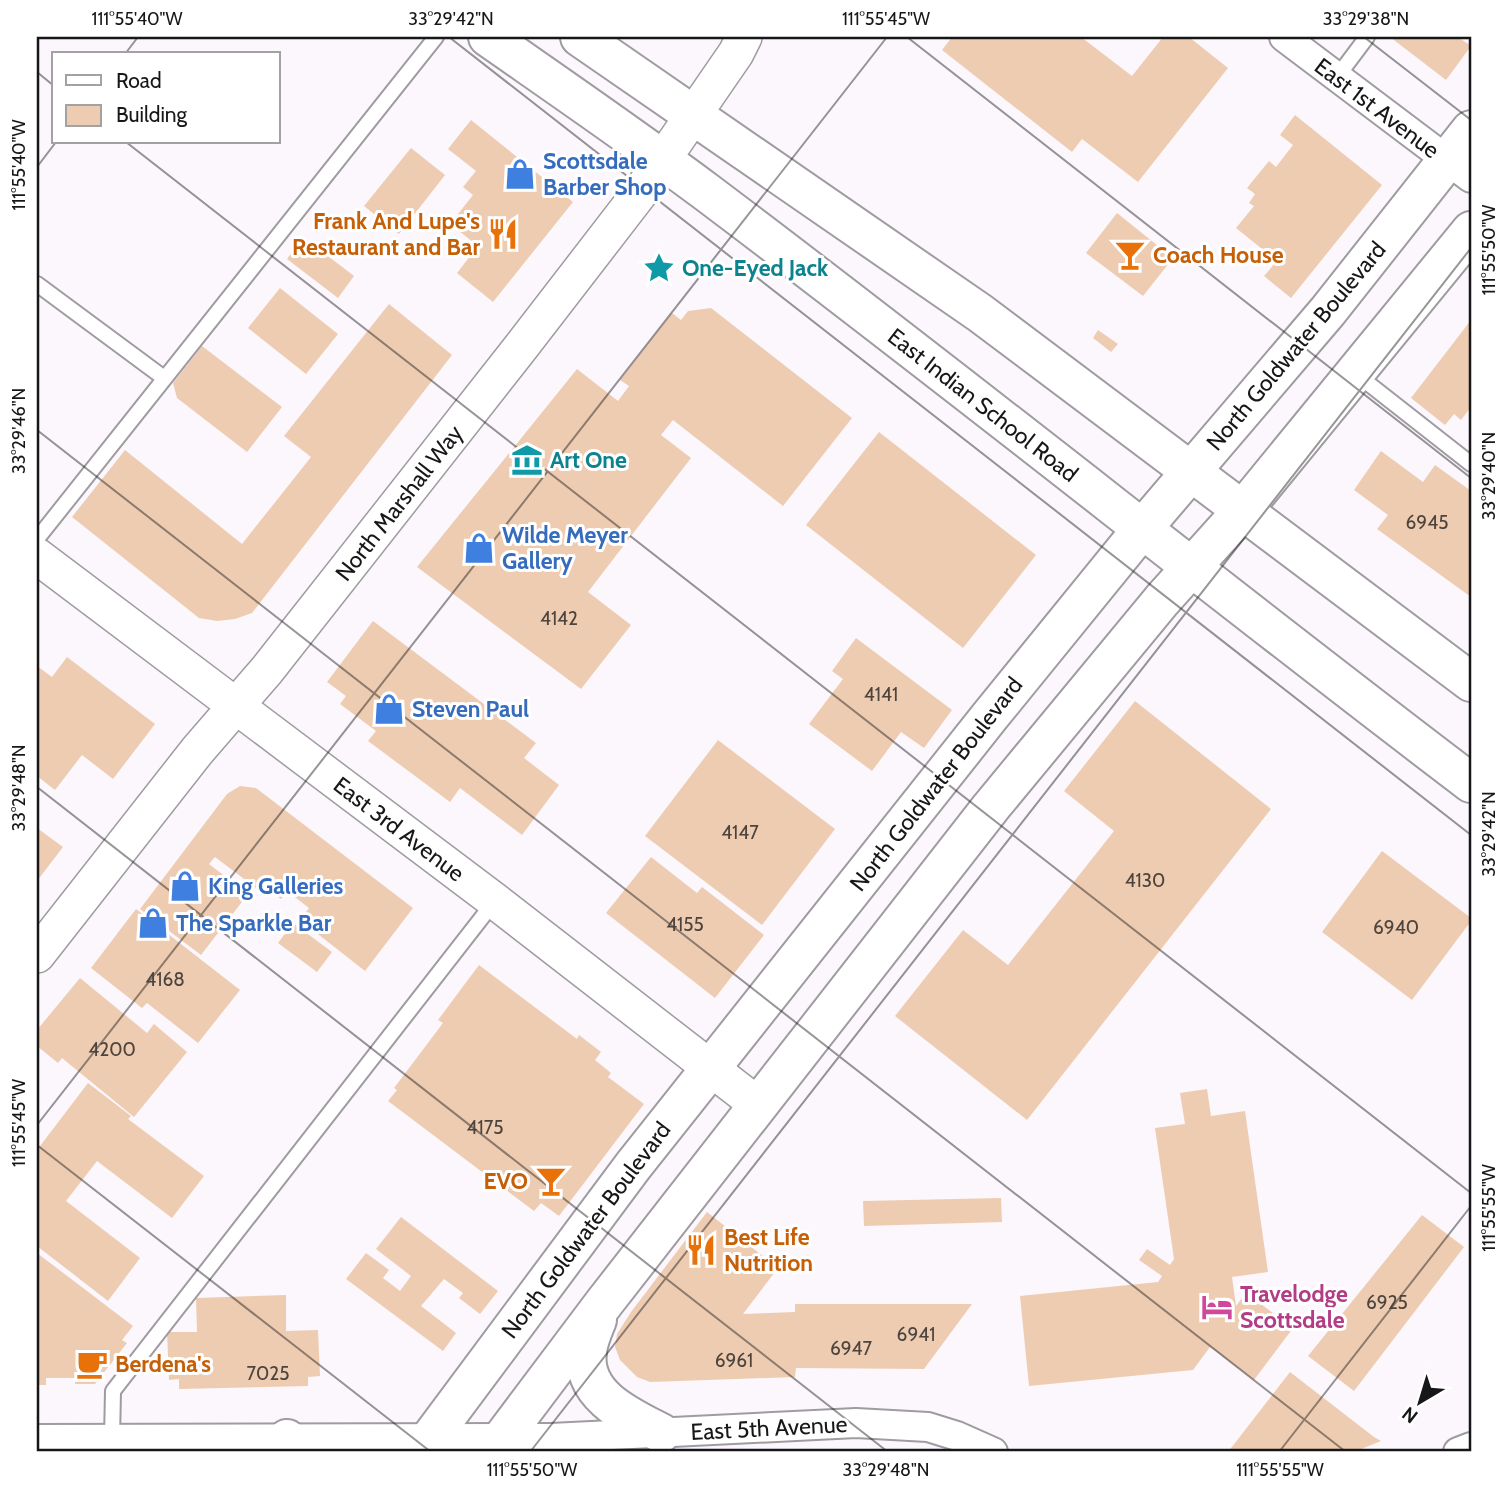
<svg xmlns="http://www.w3.org/2000/svg" width="1508" height="1489" viewBox="0 0 1508 1489" font-family="Cabin,sans-serif">
<style>
.building{fill:#eeccb1}
.lines{fill:none;stroke-linecap:round;stroke-linejoin:round}
.service-casing{stroke:#9f9ba1;stroke-width:18}
.minor-casing{stroke:#9f9ba1;stroke-width:32}
.tertiary-casing{stroke:#9f9ba1;stroke-width:38}
.secondary-casing{stroke:#9f9ba1;stroke-width:42}
.primary-casing{stroke:#9f9ba1;stroke-width:42}
.service{stroke:#fff;stroke-width:14}
.minor{stroke:#fff;stroke-width:28}
.tertiary{stroke:#fff;stroke-width:35}
.secondary{stroke:#fff;stroke-width:38}
.primary{stroke:#fff;stroke-width:38}
.ticks{fill:none;stroke:#171618;stroke-width:2;stroke-opacity:0.45}
.labels{text-anchor:middle;dominant-baseline:central;stroke-width:6;stroke-linejoin:round;paint-order:stroke}
.number-label{font-size:19px;fill:#4d443e}
.street-label{font-size:23px;fill:#171618;stroke:#fff}
.shop-label{font-size:23px;font-weight:bold;fill:#366cbe;stroke:#fff;text-anchor:start}
.food-label{font-size:23px;font-weight:bold;fill:#c56008;stroke:#fff;text-anchor:start}
.culture-label{font-size:23px;font-weight:bold;fill:#0d838f;stroke:#fff;text-anchor:start}
.hotel-label{font-size:23px;font-weight:bold;fill:#b23c85;stroke:#fff;text-anchor:start}
.neatline{fill:none;stroke:#171618;stroke-width:2.5}
.ticks-label{font-size:18px;text-anchor:middle;fill:#171618}
</style>
<rect width="100%" height="100%" fill="#fbf7fd"/>
<g class="building">
<polygon points="952,37 1081,37 1132,76 1163,37 1189,37 1228,68 1138,182 1082,139 1072,152 942,50"/>
<polygon points="1390,37 1458,37 1471,46 1446,80"/>
<polygon points="1295,115 1382,185 1291,298 1264,276 1277,261 1236,228 1254,206 1249,203 1255,194 1247,188 1269,161 1276,167 1293,145 1280,135"/>
<polygon points="471,120 573,202 493,302 457,273 478,246 450,224 473,195 463,187 476,171 448,149"/>
<polygon points="411,148 445,175 399,234 364,206"/>
<polygon points="1117,213 1173,258 1143,296 1086,253"/>
<polygon points="303,237 354,276 338,298 287,259"/>
<polygon points="280,288 338,334 306,374 248,328"/>
<polygon points="389,304 452,355 252,613 235,619 217,621 199,618 72,517 125,450 242,544 311,457 284,436"/>
<polygon points="711,308 852,418 783,506 673,420 661,435 691,458 588,592 631,625 581,689 417,567 577,369 618,401 629,386 620,380 672,313 681,320 688,311"/>
<polygon points="1471,320 1471,407 1461,420 1454,414 1445,425 1411,398"/>
<polygon points="1098,330 1118,344 1111,352 1093,338"/>
<polygon points="202,346 282,407 247,452 177,398 173,383"/>
<polygon points="879,432 1036,555 963,648 806,525"/>
<polygon points="1381,451 1423,482 1435,465 1471,491 1471,597 1377,529 1388,515 1354,490"/>
<polygon points="373,621 536,743 524,758 559,785 522,835 460,788 450,802 368,741 376,731 340,704 346,696 327,682"/>
<polygon points="856,638 952,710 924,748 901,732 872,771 809,724 843,679 832,671"/>
<polygon points="67,657 155,724 113,779 82,755 55,790 37,776 37,666 52,677"/>
<polygon points="1135,701 1271,809 1027,1120 895,1016 963,930 1008,965 1114,831 1064,791"/>
<polygon points="718,740 835,829 762,925 645,836"/>
<polygon points="240,786 256,788 413,908 365,971 314,931 317,927 303,916 309,908 287,891 281,899 268,890 264,894 215,857 209,864 248,894 201,955 140,909 227,794"/>
<polygon points="37,828 63,847 37,881"/>
<polygon points="1382,851 1471,918 1471,921 1412,1000 1322,932"/>
<polygon points="651,857 697,893 702,887 764,935 715,998 606,913"/>
<polygon points="136,909 240,990 198,1043 147,1003 142,1008 91,968"/>
<polygon points="293,923 332,952 317,972 278,943"/>
<polygon points="479,965 577,1039 579,1035 601,1052 595,1060 611,1073 608,1077 644,1104 559,1216 541,1203 534,1211 388,1101 397,1090 394,1088 443,1023 438,1020"/>
<polygon points="80,978 147,1033 154,1024 187,1052 134,1117 62,1058 58,1063 37,1046 37,1030"/>
<polygon points="88,1083 131,1116 128,1119 204,1176 172,1218 97,1161 66,1201 140,1258 108,1301 37,1246 37,1150"/>
<polygon points="1207,1089 1211,1116 1245,1111 1268,1272 1232,1277 1236,1306 1246,1293 1293,1328 1254,1380 1210,1347 1193,1370 1029,1386 1020,1296 1158,1282 1162,1276 1139,1260 1147,1249 1170,1265 1174,1259 1155,1128 1185,1124 1180,1093"/>
<polygon points="1001,1198 1002,1222 864,1226 863,1201"/>
<polygon points="707,1212 778,1268 743,1314 795,1312 795,1304 972,1304 924,1369 796,1368 795,1377 650,1382 637,1377 620,1360 615,1347 617,1334 631,1312"/>
<polygon points="1422,1215 1464,1247 1354,1391 1308,1356"/>
<polygon points="401,1217 498,1291 480,1314 459,1298 463,1293 444,1279 421,1306 456,1333 443,1351 346,1279 366,1253 389,1270 383,1278 400,1291 411,1276 376,1249"/>
<polygon points="37,1253 133,1326 122,1340 127,1343 95,1384 75,1384 75,1378 46,1378 46,1385 37,1385"/>
<polygon points="286,1295 286,1331 318,1330 320,1376 308,1377 308,1386 179,1389 179,1379 169,1380 167,1332 197,1332 196,1298"/>
<polygon points="1290,1372 1374,1437 1381,1441 1354,1452 1228,1452"/>
</g>
<g class="lines">
<defs>
<g id="service">
<polyline points="1337,77 1367,37"/>
<polyline points="37,284 164,378"/>
<polyline points="1355,373 1471,464"/>
<polyline points="37,539 436,37"/>
<polyline points="112,1439 113,1391 494,902"/>
</g>
<g id="minor">
<polyline points="1284,37 1471,178"/>
<polyline points="37,1439 551,1438 856,1423 928,1427 957,1436 993,1452"/>
<polyline points="1458,1452 1471,1447"/>
</g>
<g id="tertiary">
<polyline points="37,556 495,901 758,1105"/>
<polyline points="37,955 197,751 267,670 521,347 639,194 736,53 744,37"/>
</g>
<g id="secondary">
<path d="M488 37C561 88 634 138 705 191 963 385 1214 588 1471 783"/>
<polyline points="580,37 980,313 1471,682"/>
</g>
<g id="primary">
<path d="M597 1320C593 1330 588 1341 587 1352 581 1396 630 1417 661 1433"/>
<polyline points="287,1439 303,1452"/>
<polyline points="420,1452 633,1166 990,716 1142,529 1328,311 1471,130"/>
<polyline points="492,1452 604,1303 991,807 1162,600 1242,511 1471,231"/>
</g>
</defs>
<use href="#service" class="service-casing"/>
<use href="#minor" class="minor-casing"/>
<use href="#tertiary" class="tertiary-casing"/>
<use href="#secondary" class="secondary-casing"/>
<use href="#primary" class="primary-casing"/>
<use href="#service" class="service"/>
<use href="#minor" class="minor"/>
<use href="#tertiary" class="tertiary"/>
<use href="#secondary" class="secondary"/>
<use href="#primary" class="primary"/>
</g>
<path class="ticks" d="M449 37 1471 835M907 37 1471 478M1364 37 1471 120M125 54 138 37M37 72 54 86M126 142 1471 1193M37 167 56 142M37 430 1346 1452M37 787 888 1452M37 1125 887 37M37 1145 431 1452M530 1452 1471 248M1279 1452 1471 1206"/>
<defs>
<symbol id="shop-bare" viewBox="-9 -9 18 18"><path d="M-5-2.5h2.3a2.7 3.5 0 0 1 5.4 0H5L5.5 6h-11ZM-1.5-2.5h3a1.5 2.3 0 0 0-3 0Z" fill="#3f7fe0" stroke="#fff" stroke-width="2.5" paint-order="stroke"/></symbol>
<symbol id="restaurant-bare" viewBox="-9 -9 18 18"><path d="M-5-6h1v4h1v-4h1v4h1v-4h1v5L-1.5 .5V6h-2V.5L-5-1ZM5-6V6H3V1.5H1.5Q1.5-4 5-6Z" fill="#e8710a" stroke="#fff" stroke-width="2.5" paint-order="stroke"/></symbol>
<symbol id="bar-bare" viewBox="-9 -9 18 18"><path d="M-6-5H6L.8 .8V4.5H3.5V6h-7V4.5H-.8V.8Z" fill="#e8710a" stroke="#fff" stroke-width="2.5" paint-order="stroke"/></symbol>
<symbol id="sight-bare" viewBox="-9 -9 18 18"><path d="M0-6L1.8-2.2L6-1.7L2.9 1.2L3.7 5.4L0 3.3L-3.7 5.4L-2.9 1.2L-6-1.7L-1.8-2.2Z" fill="#0f9aa8" stroke="#fff" stroke-width="2.5" paint-order="stroke"/></symbol>
<symbol id="museum-bare" viewBox="-9 -9 18 18"><path d="M0-6L6-3V-2H-6V-3ZM-5-1h2V3h-2ZM-1-1h2V3h-2ZM3-1h2V3H3ZM-6 4H6V6H-6Z" fill="#0f9aa8" stroke="#fff" stroke-width="2.5" paint-order="stroke"/></symbol>
<symbol id="hotel-bare" viewBox="-9 -9 18 18"><path d="M-6-4.5h1.5V1H6V5H4.5V3h-9V5H-6ZM-4 0a1.8 1.8 0 1 1 3.6 0ZM.5 0V-2.5h3Q6-2.5 6 0Z" fill="#d1479c" stroke="#fff" stroke-width="2.5" paint-order="stroke"/></symbol>
<symbol id="cafe-bare" viewBox="-9 -9 18 18"><path d="M-5.5-4.5H6V0H3Q3 3.5 0 3.5H-2.5Q-5.5 3.5-5.5 0ZM3-3.2v2h1.7v-2ZM-6 4.5H4V6H-6Z" fill="#e8710a" stroke="#fff" stroke-width="2.5" paint-order="stroke"/></symbol>
</defs>
<g fill-rule="evenodd">
<use href="#shop-bare" x="498" y="152" width="44" height="44"/>
<use href="#restaurant-bare" x="481" y="212" width="44" height="44"/>
<use href="#bar-bare" x="1108" y="233" width="44" height="44"/>
<use href="#sight-bare" x="637" y="246" width="44" height="44"/>
<use href="#museum-bare" x="505" y="438" width="44" height="44"/>
<use href="#shop-bare" x="457" y="526" width="44" height="44"/>
<use href="#shop-bare" x="367" y="687" width="44" height="44"/>
<use href="#shop-bare" x="163" y="864" width="44" height="44"/>
<use href="#shop-bare" x="131" y="901" width="44" height="44"/>
<use href="#bar-bare" x="529" y="1159" width="44" height="44"/>
<use href="#restaurant-bare" x="679" y="1228" width="44" height="44"/>
<use href="#hotel-bare" x="1195" y="1285" width="44" height="44"/>
<use href="#cafe-bare" x="70" y="1342" width="44" height="44"/>
</g>
<g class="labels">
<g class="number-label">
<text x="1427" y="522">6945</text>
<text x="559" y="618">4142</text>
<text x="881" y="694">4141</text>
<text x="740" y="832">4147</text>
<text x="1145" y="880">4130</text>
<text x="685" y="924">4155</text>
<text x="1396" y="927">6940</text>
<text x="165" y="979">4168</text>
<text x="112" y="1049">4200</text>
<text x="485" y="1127">4175</text>
<text x="1387" y="1302">6925</text>
<text x="916" y="1334">6941</text>
<text x="851" y="1348">6947</text>
<text x="734" y="1360">6961</text>
<text x="268" y="1373">7025</text>
</g>
<g class="street-label">
<text transform="translate(1377 108) rotate(37)">East 1st Avenue</text>
<text transform="translate(1296 346) rotate(-50)">North Goldwater Boulevard</text>
<text transform="translate(983 405) rotate(38)">East Indian School Road</text>
<text transform="translate(399 503) rotate(-52)">North Marshall Way</text>
<text transform="translate(936 784) rotate(-52)">North Goldwater Boulevard</text>
<text transform="translate(399 829) rotate(37)">East 3rd Avenue</text>
<text transform="translate(586 1230) rotate(-53)">North Goldwater Boulevard</text>
<text transform="translate(769 1428) rotate(-3)">East 5th Avenue</text>
</g>
<g class="shop-label">
<text x="543" y="161">Scottsdale<tspan x="543" dy="26">Barber Shop</tspan></text>
<text x="502" y="535">Wilde Meyer<tspan x="502" dy="26">Gallery</tspan></text>
<text x="412" y="709">Steven Paul</text>
<text x="208" y="886">King Galleries</text>
<text x="176" y="923">The Sparkle Bar</text>
</g>
<g class="food-label">
<text x="480" y="221" text-anchor="end">Frank And Lupe's<tspan x="480" dy="26">Restaurant and Bar</tspan></text>
<text x="1153" y="255">Coach House</text>
<text x="528" y="1181" text-anchor="end">EVO</text>
<text x="724" y="1237">Best Life<tspan x="724" dy="26">Nutrition</tspan></text>
<text x="115" y="1364">Berdena's</text>
</g>
<g class="culture-label">
<text x="682" y="268">One-Eyed Jack</text>
<text x="550" y="460">Art One</text>
</g>
<g class="hotel-label">
<text x="1240" y="1294">Travelodge<tspan x="1240" dy="26">Scottsdale</tspan></text>
</g>
</g>
<rect width="1508" height="1489" fill="none" stroke="#ffffff" stroke-width="77"/>
<rect x="52" y="52" width="228" height="91" fill="#ffffff" stroke="#a2a2a3" stroke-width="2"/>
<rect x="66" y="75" width="35" height="10" fill="#ffffff" stroke="#a2a2a3" stroke-width="2"/>
<text x="116" y="88" font-size="21" fill="#171618">Road</text>
<rect x="66" y="105" width="35" height="21" fill="#eeccb1" stroke="#a2a2a3" stroke-width="2"/>
<text x="116" y="122" font-size="21" fill="#171618">Building</text>
<g transform="translate(1420 1402) rotate(218)" stroke="#ffffff" stroke-width="5" paint-order="stroke">
<path d="M0-5L12 26L0 18L-12 26Z" fill="#171618"/>
<text y="-10" font-size="19" font-weight="bold" text-anchor="middle" fill="#171618">N</text>
</g>
<rect x="38" y="38" width="1432" height="1412" class="neatline"/>
<g class="ticks-label">
<text x="137" y="25">111°55'40"W</text>
<text x="451" y="25">33°29'42"N</text>
<text x="886" y="25">111°55'45"W</text>
<text x="1366" y="25">33°29'38"N</text>
<text transform="translate(19 165) rotate(-90)" y="6">111°55'40"W</text>
<text transform="translate(1489 250) rotate(-90)" y="6">111°55'50"W</text>
<text transform="translate(19 431) rotate(-90)" y="6">33°29'46"N</text>
<text transform="translate(1489 476) rotate(-90)" y="6">33°29'40"N</text>
<text transform="translate(19 788) rotate(-90)" y="6">33°29'48"N</text>
<text transform="translate(1489 834) rotate(-90)" y="6">33°29'42"N</text>
<text transform="translate(19 1123) rotate(-90)" y="6">111°55'45"W</text>
<text transform="translate(1489 1208) rotate(-90)" y="6">111°55'55"W</text>
<text x="532" y="1476">111°55'50"W</text>
<text x="886" y="1476">33°29'48"N</text>
<text x="1280" y="1476">111°55'55"W</text>
</g>
</svg>
